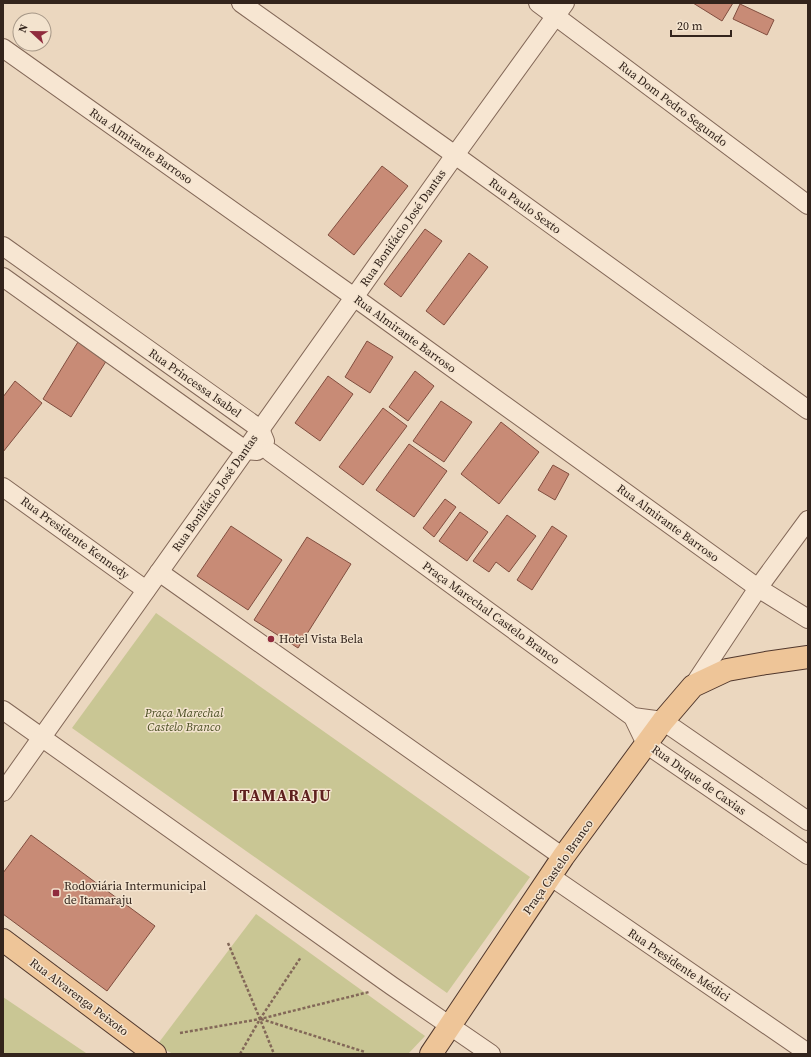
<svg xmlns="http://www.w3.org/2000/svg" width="811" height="1057" viewBox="0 0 811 1057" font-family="'Source Serif 4',serif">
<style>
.green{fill:#c9c694}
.building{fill:#c88b76;stroke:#814e3f}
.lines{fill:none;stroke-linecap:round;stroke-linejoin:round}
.minor-casing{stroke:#836858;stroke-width:20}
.primary-casing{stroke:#51382d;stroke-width:24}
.path{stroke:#836858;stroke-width:2.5;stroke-dasharray:3 2;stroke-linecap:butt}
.minor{stroke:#f7e6d2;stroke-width:18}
.primary{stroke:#eec598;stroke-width:22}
.poi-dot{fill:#902b3d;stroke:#f3e3ce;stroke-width:1.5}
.labels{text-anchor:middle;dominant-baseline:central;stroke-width:3;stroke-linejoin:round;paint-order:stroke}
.street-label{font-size:12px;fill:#33241c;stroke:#f3e3ce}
.poi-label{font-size:12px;fill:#33241c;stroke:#f3e3ce;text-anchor:start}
.park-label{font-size:12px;font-style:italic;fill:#4b4f24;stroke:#f3e3ce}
.district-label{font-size:16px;font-weight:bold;letter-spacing:1px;fill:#5e201e;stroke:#f3e3ce}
</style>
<rect width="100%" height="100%" fill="#ebd7bf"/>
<g class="green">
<polygon points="156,613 530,877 447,993 72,728"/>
<polygon points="256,914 425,1036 408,1054 173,1054 157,1045"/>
<polygon points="3,997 86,1053 88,1054 3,1054"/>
</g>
<g class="building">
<polygon points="693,3 733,3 722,21"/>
<polygon points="740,4 774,20 767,35 733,19"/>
<polygon points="382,166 408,186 354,255 328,235"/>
<polygon points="425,229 442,241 401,297 384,284"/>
<polygon points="469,253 488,267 444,325 426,311"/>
<polygon points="81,337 110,355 71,417 43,399"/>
<polygon points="367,341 393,357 370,393 345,377"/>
<polygon points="415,371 434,386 408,421 389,407"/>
<polygon points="328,376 353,394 320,441 295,423"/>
<polygon points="15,381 42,403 3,452 3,397"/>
<polygon points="441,401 472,422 444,462 413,441"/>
<polygon points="383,408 407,426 363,485 339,467"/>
<polygon points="501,422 539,452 499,504 461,474"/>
<polygon points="409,444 447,471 414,517 376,490"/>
<polygon points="553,465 569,474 555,500 538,490"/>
<polygon points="445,499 456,507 434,537 423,528"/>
<polygon points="460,512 488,532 467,561 439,541"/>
<polygon points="507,515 536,536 509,572 496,562 489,572 473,561"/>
<polygon points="231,526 282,560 248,610 197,576"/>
<polygon points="552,526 567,536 532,590 517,580"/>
<polygon points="307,537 351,564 298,648 254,620"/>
<polygon points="31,835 155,926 107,991 3,914 3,873"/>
</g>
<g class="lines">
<defs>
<g id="minor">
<polyline points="241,3 455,155 808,410"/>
<polyline points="538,3 808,205"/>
<polyline points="3,48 354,297 758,588 808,619"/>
<polyline points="3,246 260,429 265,441"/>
<polyline points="3,277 245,450 257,451"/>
<polyline points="270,452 633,717 646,744 808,855"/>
<polyline points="3,487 146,590"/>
<polyline points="159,572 563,857"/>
<polyline points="693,686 758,588 808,520"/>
<polyline points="3,710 392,986 491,1054"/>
<polyline points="633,717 663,721 808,821"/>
<polyline points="3,792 455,155 565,3"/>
<polyline points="550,876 808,1053"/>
</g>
<g id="primary">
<polyline points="3,940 155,1054"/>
<polyline points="431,1054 563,857 663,721 693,686 727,670 766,663 808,657"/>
</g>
</defs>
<use href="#minor" class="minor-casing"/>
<use href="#primary" class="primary-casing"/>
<g class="path">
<polyline points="228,943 260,1019 274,1054"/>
<polyline points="261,1019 365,1052"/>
<polyline points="180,1033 260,1019 369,992"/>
<polyline points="240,1054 260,1019 301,957"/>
</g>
<use href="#minor" class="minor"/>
<use href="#primary" class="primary"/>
</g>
<g class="poi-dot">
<circle cx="271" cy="639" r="4"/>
<rect x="52" y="889" width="8" height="8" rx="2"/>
</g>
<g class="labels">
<g class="street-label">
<text transform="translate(673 104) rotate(37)">Rua Dom Pedro Segundo</text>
<text transform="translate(141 146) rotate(35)">Rua Almirante Barroso</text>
<text transform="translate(525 206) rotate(36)">Rua Paulo Sexto</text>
<text transform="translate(403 228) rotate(-55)">Rua Bonifácio José Dantas</text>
<text transform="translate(405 334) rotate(36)">Rua Almirante Barroso</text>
<text transform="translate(195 383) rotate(35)">Rua Princessa Isabel</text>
<text transform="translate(215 493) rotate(-55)">Rua Bonifácio José Dantas</text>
<text transform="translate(668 523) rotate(36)">Rua Almirante Barroso</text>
<text transform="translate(75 538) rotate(36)">Rua Presidente Kennedy</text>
<text transform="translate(491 613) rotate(36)">Praça Marechal Castelo Branco</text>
<text transform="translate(699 780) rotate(35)">Rua Duque de Caxias</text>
<text transform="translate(558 867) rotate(-55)">Praça Castelo Branco</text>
<text transform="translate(679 965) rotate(34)">Rua Presidente Médici</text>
<text transform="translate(79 997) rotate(37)">Rua Alvarenga Peixoto</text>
</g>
<g class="poi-label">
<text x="279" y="639">Hotel Vista Bela</text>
<text x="64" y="886">Rodoviária Intermunicipal<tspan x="64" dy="14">de Itamaraju</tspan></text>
</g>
<g class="park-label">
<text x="184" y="713">Praça Marechal<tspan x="184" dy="14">Castelo Branco</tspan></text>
</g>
<g class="district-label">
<text x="282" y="795">ITAMARAJU</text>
</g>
</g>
<rect width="811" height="1057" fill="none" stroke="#33241c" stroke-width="8"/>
<g transform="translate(32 32) rotate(292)"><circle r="19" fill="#f3e3ce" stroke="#a69787"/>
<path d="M0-3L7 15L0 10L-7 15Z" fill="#902b3d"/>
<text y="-6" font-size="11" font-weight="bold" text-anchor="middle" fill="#33241c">N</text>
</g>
<path d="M671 30v6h60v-6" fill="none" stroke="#33241c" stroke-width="2"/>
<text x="677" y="30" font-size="12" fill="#33241c" stroke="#f3e3ce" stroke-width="3" paint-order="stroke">20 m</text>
</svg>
